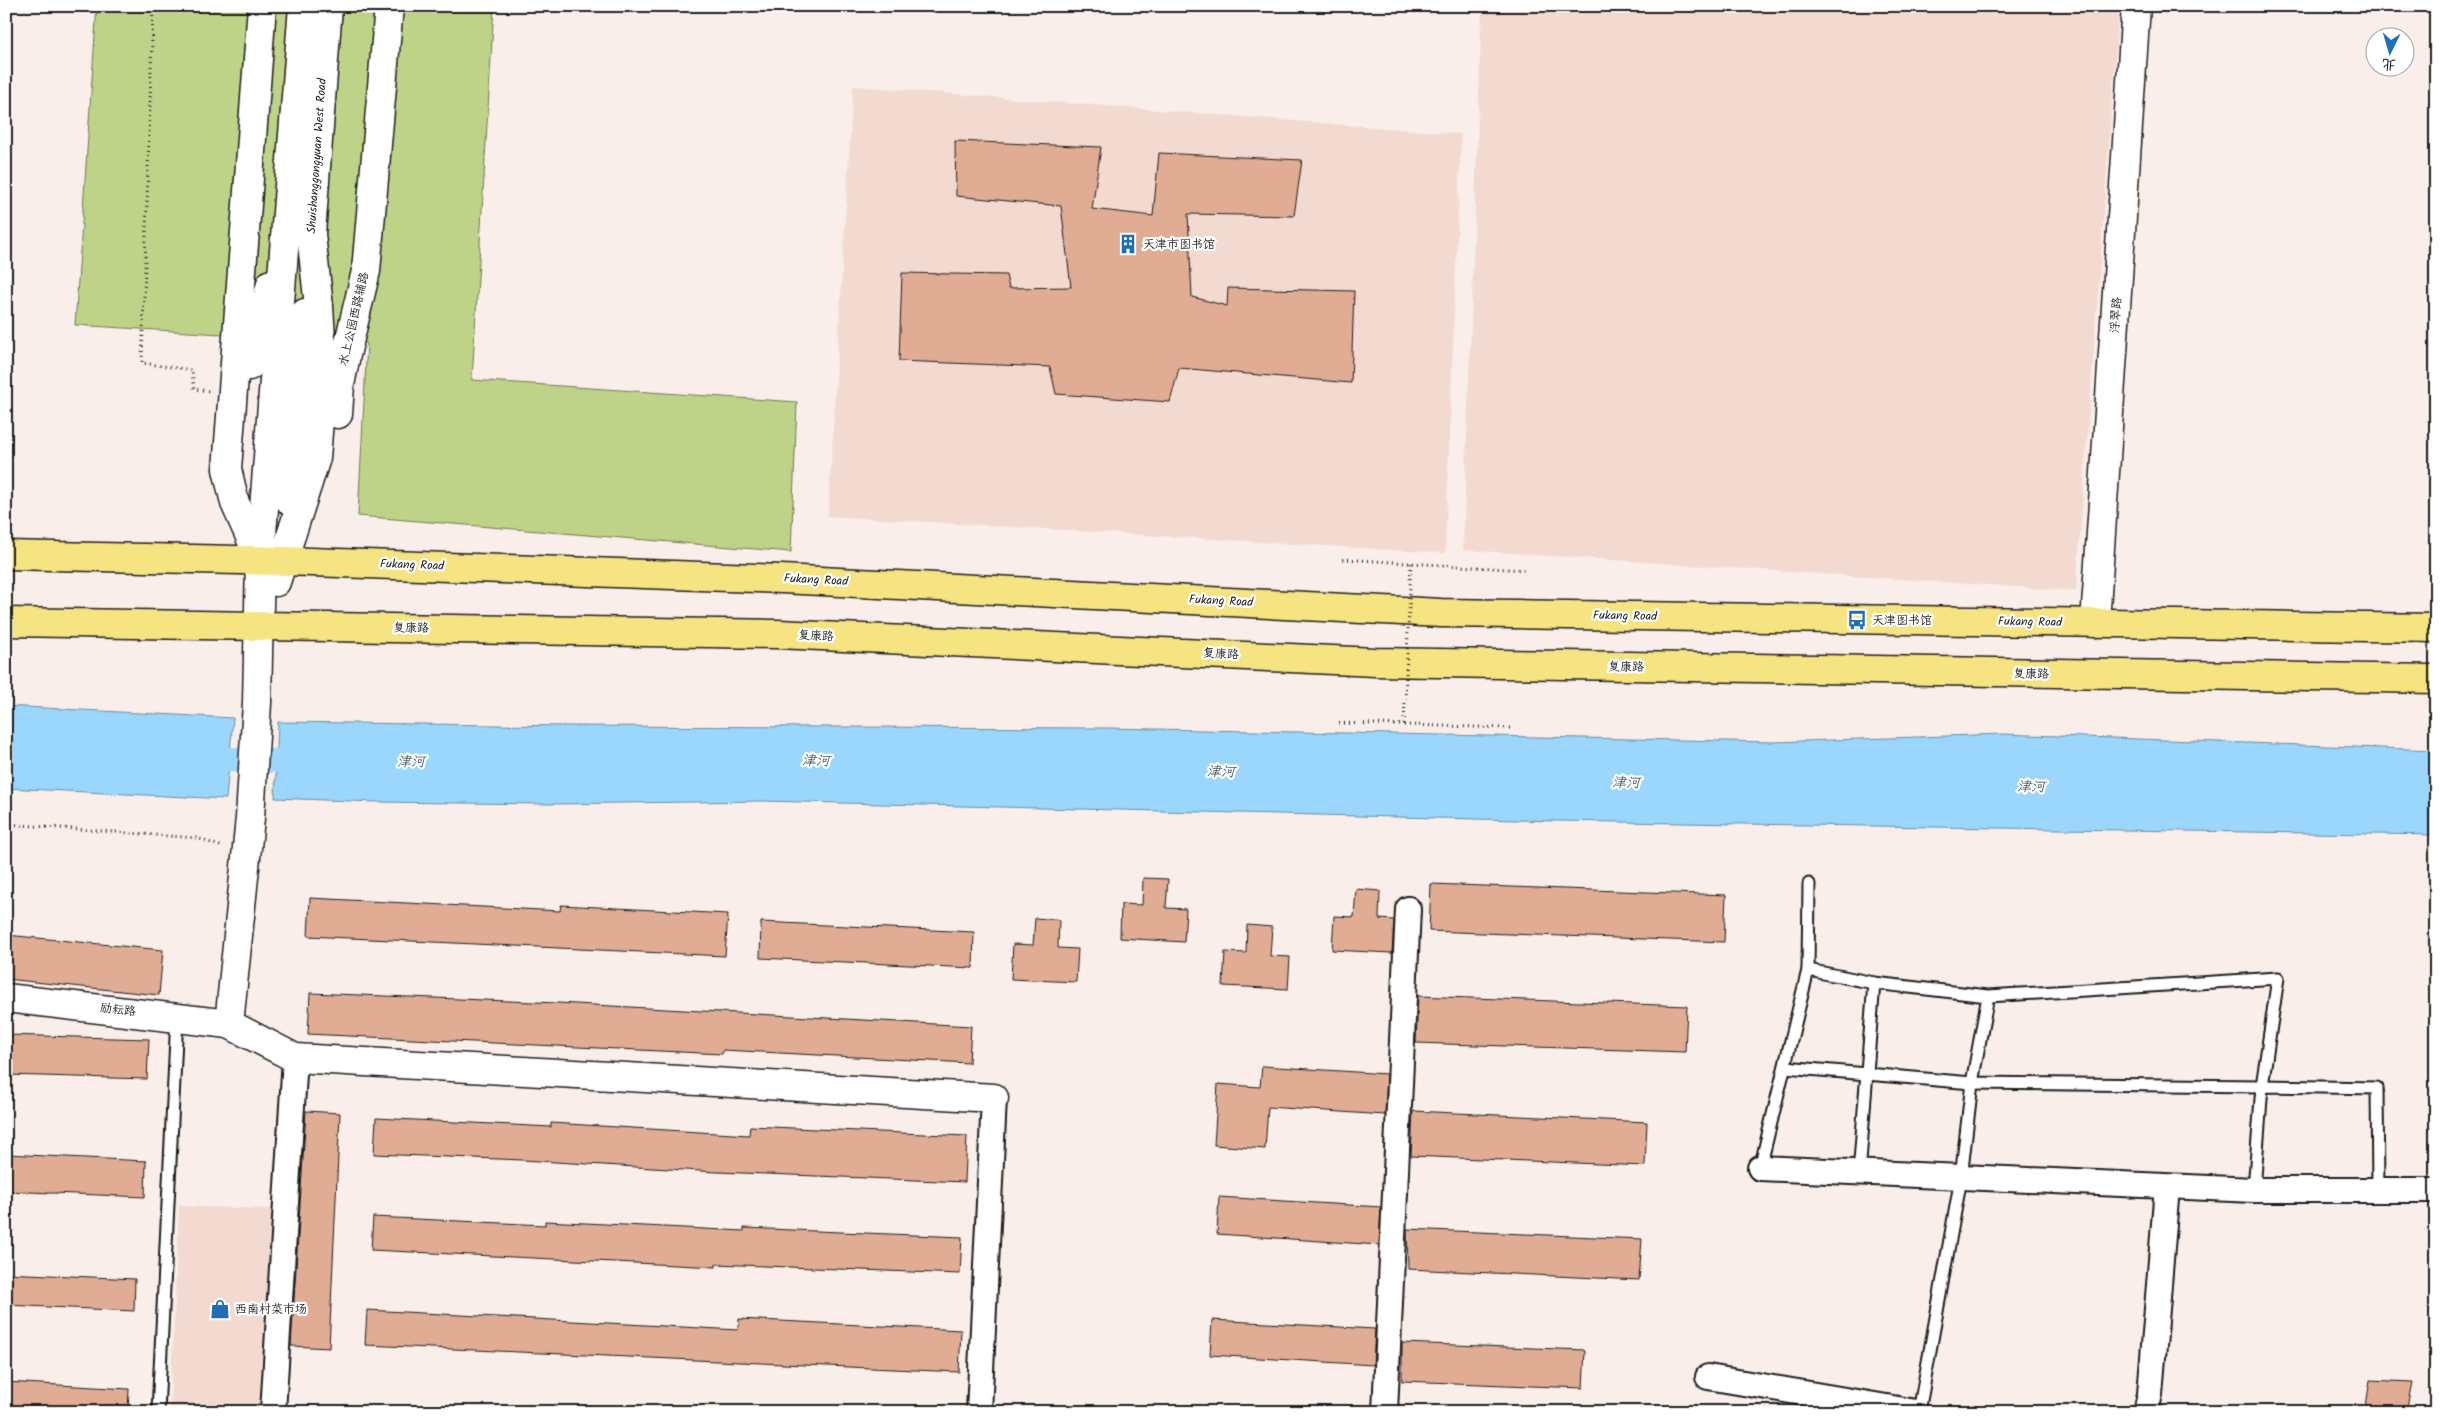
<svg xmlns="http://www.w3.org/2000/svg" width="2442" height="1418" viewBox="0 0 2442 1418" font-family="Kalam,'LXGW WenKai TC',sans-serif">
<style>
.built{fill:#f2dad0}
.green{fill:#bfd388;stroke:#6e7852}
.water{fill:#9bd7fc;stroke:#688ca2}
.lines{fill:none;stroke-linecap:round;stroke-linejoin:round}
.canal{stroke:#9bd7fc;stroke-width:24}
.building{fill:#e0ac94;stroke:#1c1c1c}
.lane-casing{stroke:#1c1c1c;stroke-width:15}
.street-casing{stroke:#1c1c1c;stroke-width:28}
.secondary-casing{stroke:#1c1c1c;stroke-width:31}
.highway-casing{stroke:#1c1c1c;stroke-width:31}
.path{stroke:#1c1c1c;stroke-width:3;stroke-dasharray:1 4;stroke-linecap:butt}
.lane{stroke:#fff;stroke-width:11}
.street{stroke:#fff;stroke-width:24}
.secondary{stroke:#fff;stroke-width:28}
.highway{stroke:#f6e381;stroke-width:28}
.path-bridge{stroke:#1c1c1c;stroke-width:3;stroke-dasharray:1 4;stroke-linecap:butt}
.labels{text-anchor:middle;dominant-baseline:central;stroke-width:4.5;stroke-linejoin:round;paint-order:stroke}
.street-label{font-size:12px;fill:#1c1c1c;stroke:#fff}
.poi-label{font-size:12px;fill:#1c1c1c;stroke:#fff;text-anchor:start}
.water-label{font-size:14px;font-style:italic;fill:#485d6a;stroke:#fff}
</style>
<rect width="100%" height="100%" fill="#f9eeea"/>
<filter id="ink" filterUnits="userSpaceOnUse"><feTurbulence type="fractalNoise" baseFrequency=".02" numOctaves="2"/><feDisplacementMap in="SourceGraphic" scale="10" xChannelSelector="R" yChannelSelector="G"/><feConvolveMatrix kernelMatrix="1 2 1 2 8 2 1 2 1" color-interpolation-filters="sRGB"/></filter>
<g filter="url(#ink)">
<g class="built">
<polygon points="1482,6 2119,6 2076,591 1463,550"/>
<polygon points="853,86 1461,134 1445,553 828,516"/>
<polygon points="179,1206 272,1209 261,1412 170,1408"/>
</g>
<polygon class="green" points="97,6 494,6 472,380 797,402 791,552 358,516 367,343 75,325"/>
<g class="water">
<polygon points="6,706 233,718 226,799 6,788"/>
<polygon points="278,722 566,726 1108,728 1774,742 2003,734 2436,750 2436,835 1556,821 763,801 549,804 375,802 275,798"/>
</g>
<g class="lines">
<polyline class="canal" points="198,758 309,762"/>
</g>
<g class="building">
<polygon points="955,141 1101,147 1092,209 1153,216 1159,153 1302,160 1294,216 1188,214 1192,297 1227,306 1228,288 1354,291 1351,383 1179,368 1170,402 1056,394 1050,367 899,361 902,273 1006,275 1009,288 1071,287 1061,206 956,196"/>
<polygon points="1143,878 1168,879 1166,908 1186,909 1184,942 1120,938 1121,904 1142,905"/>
<polygon points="1431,884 1726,895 1724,942 1429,931"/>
<polygon points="1356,889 1380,891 1379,919 1394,920 1392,953 1332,950 1334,916 1354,917"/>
<polygon points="310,898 560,911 561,905 728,914 725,956 308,936"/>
<polygon points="1035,918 1059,920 1058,948 1078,949 1076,982 1011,979 1013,944 1033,945"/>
<polygon points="761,922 974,932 973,968 760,958"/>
<polygon points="1247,925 1272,927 1270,956 1290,957 1288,989 1223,986 1225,952 1246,953"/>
<polygon points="6,935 163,950 159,995 6,979"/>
<polygon points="310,993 558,1003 971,1026 969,1063 723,1050 722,1054 308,1034"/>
<polygon points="1418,996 1687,1006 1685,1052 1416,1043"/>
<polygon points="6,1035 149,1039 147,1079 6,1075"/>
<polygon points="1262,1066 1387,1074 1385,1115 1268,1107 1265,1149 1214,1145 1218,1084 1260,1087"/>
<polygon points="306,1111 340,1113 329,1348 291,1346"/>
<polygon points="1413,1111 1647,1122 1645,1166 1411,1156"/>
<polygon points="376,1118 551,1127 551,1123 749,1135 750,1126 967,1136 965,1182 717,1172 523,1160 374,1154"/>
<polygon points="6,1154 146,1161 145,1197 6,1191"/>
<polygon points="1219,1197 1381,1207 1379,1245 1217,1234"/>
<polygon points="373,1217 545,1225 545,1221 744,1231 744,1228 962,1237 960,1274 716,1264 716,1267 371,1250"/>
<polygon points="1407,1229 1642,1239 1639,1280 1408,1269"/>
<polygon points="6,1273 135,1279 134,1311 6,1305"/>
<polygon points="367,1310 738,1330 739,1319 961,1330 959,1372 365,1345"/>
<polygon points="1212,1320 1375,1329 1373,1365 1210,1355"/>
<polygon points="1402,1343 1585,1350 1583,1388 1402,1381"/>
<polygon points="2370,1380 2412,1382 2406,1412 2365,1412"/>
<polygon points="6,1382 129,1389 128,1412 6,1412"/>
</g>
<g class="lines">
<defs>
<g id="lane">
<polyline points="1808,970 1874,983 1859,1174"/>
<polyline points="1874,983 1988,996 1972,1083 2262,1086 2278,978 1988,996"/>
<polyline points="1785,1067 1972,1083 1961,1178 1919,1412"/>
<polyline points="1760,1168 1808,970 1809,884"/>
<polyline points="2254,1190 2262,1086 2377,1088 2378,1190"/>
<polyline points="158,1412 177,1017"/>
</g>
<g id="street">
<polyline points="1760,1168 2254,1190 2436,1190"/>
<polyline points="1708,1377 1916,1412"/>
<polyline points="273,1412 295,1058"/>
<polyline points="979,1412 994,1098"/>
<polyline points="1385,1412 1408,909"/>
<polyline points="2146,1412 2150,1394 2167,1187"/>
</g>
<g id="secondary">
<polyline points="249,366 271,284"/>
<polyline points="338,414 340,385 346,355 366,271 389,6"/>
<polyline points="291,502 305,313"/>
<polyline points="259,557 235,503 227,469 262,6"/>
<polyline points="276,582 316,458 318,432 323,369 319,307 311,234 328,6"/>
<polyline points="2095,623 2136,6"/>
<polyline points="6,998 229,1024 295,1058 994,1098"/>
<polyline points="229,1024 250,818 257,703 260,560 303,6"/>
</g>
<g id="highway">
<polyline points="6,555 284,561 782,579 1441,613 2436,628"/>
<polyline points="6,622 778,634 1375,662 2436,679"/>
</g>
</defs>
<use href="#lane" class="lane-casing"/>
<use href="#street" class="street-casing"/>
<use href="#secondary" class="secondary-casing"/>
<use href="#highway" class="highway-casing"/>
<g class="path">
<polyline points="153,6 142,363 192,370 194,389 209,391"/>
<polyline points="1343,559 1524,570"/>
<polyline points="1339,723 1511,728"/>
<polyline points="6,824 197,838 223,847"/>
</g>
<use href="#lane" class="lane"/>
<use href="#street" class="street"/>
<use href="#secondary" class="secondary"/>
<use href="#highway" class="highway"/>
<polyline class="path-bridge" points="1404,724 1411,562"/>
</g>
</g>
<defs>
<symbol id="building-bare" viewBox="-9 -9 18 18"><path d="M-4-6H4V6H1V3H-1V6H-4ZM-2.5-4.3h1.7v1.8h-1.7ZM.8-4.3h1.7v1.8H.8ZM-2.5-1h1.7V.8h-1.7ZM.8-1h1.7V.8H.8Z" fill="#1f6fb2" stroke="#fff" stroke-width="2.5" paint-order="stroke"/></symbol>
<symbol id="bus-bare" viewBox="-9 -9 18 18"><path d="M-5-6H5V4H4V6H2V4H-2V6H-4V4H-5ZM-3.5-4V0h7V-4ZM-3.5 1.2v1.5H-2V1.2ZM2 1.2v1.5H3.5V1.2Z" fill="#1f6fb2" stroke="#fff" stroke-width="2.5" paint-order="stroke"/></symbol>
<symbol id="shop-bare" viewBox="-9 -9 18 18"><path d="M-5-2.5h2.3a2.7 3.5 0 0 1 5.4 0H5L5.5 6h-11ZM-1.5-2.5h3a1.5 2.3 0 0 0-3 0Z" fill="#1f6fb2" stroke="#fff" stroke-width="2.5" paint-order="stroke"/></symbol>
</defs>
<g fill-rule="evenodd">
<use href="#building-bare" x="1114" y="230" width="28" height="28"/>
<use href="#bus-bare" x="1843" y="606" width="28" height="28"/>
<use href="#shop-bare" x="206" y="1295" width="28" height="28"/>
</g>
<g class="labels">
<g class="street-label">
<text transform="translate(317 156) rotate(-86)">Shuishanggongyuan West Road</text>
<text transform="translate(2116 315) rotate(-86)">浮翠路</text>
<text transform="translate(354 319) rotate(-77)">水上公园西路辅路</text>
<text transform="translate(412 565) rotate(2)">Fukang Road</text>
<text transform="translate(816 580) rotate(3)">Fukang Road</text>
<text transform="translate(1221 601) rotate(3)">Fukang Road</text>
<text transform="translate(1625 616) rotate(1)">Fukang Road</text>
<text transform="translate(2030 622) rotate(1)">Fukang Road</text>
<text transform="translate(411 628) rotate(1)">复康路</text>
<text transform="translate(816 636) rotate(2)">复康路</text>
<text transform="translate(1221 654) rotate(3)">复康路</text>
<text transform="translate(1626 667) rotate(1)">复康路</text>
<text transform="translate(2031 674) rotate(1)">复康路</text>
<text transform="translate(118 1010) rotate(6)">励耘路</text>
</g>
<g class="poi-label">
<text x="1143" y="244">天津市图书馆</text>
<text x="1872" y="620">天津图书馆</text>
<text x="235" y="1309">西南村菜市场</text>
</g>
<g class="water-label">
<text transform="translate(816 761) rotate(2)">津河</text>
<text x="411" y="762">津河</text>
<text transform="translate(1221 772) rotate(2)">津河</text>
<text transform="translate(1626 783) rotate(1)">津河</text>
<text transform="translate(2031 787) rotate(1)">津河</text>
</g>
</g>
<rect width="2442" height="1418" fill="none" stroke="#fff" stroke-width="25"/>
<rect x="12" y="12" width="2417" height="1393" fill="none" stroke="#1c1c1c" stroke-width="2" filter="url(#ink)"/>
<g transform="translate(2390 52) rotate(185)"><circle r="24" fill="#ffffff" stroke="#a4a4a4"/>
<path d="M0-4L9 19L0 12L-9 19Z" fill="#1f6fb2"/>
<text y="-8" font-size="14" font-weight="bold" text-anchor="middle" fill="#1c1c1c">北</text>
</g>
</svg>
